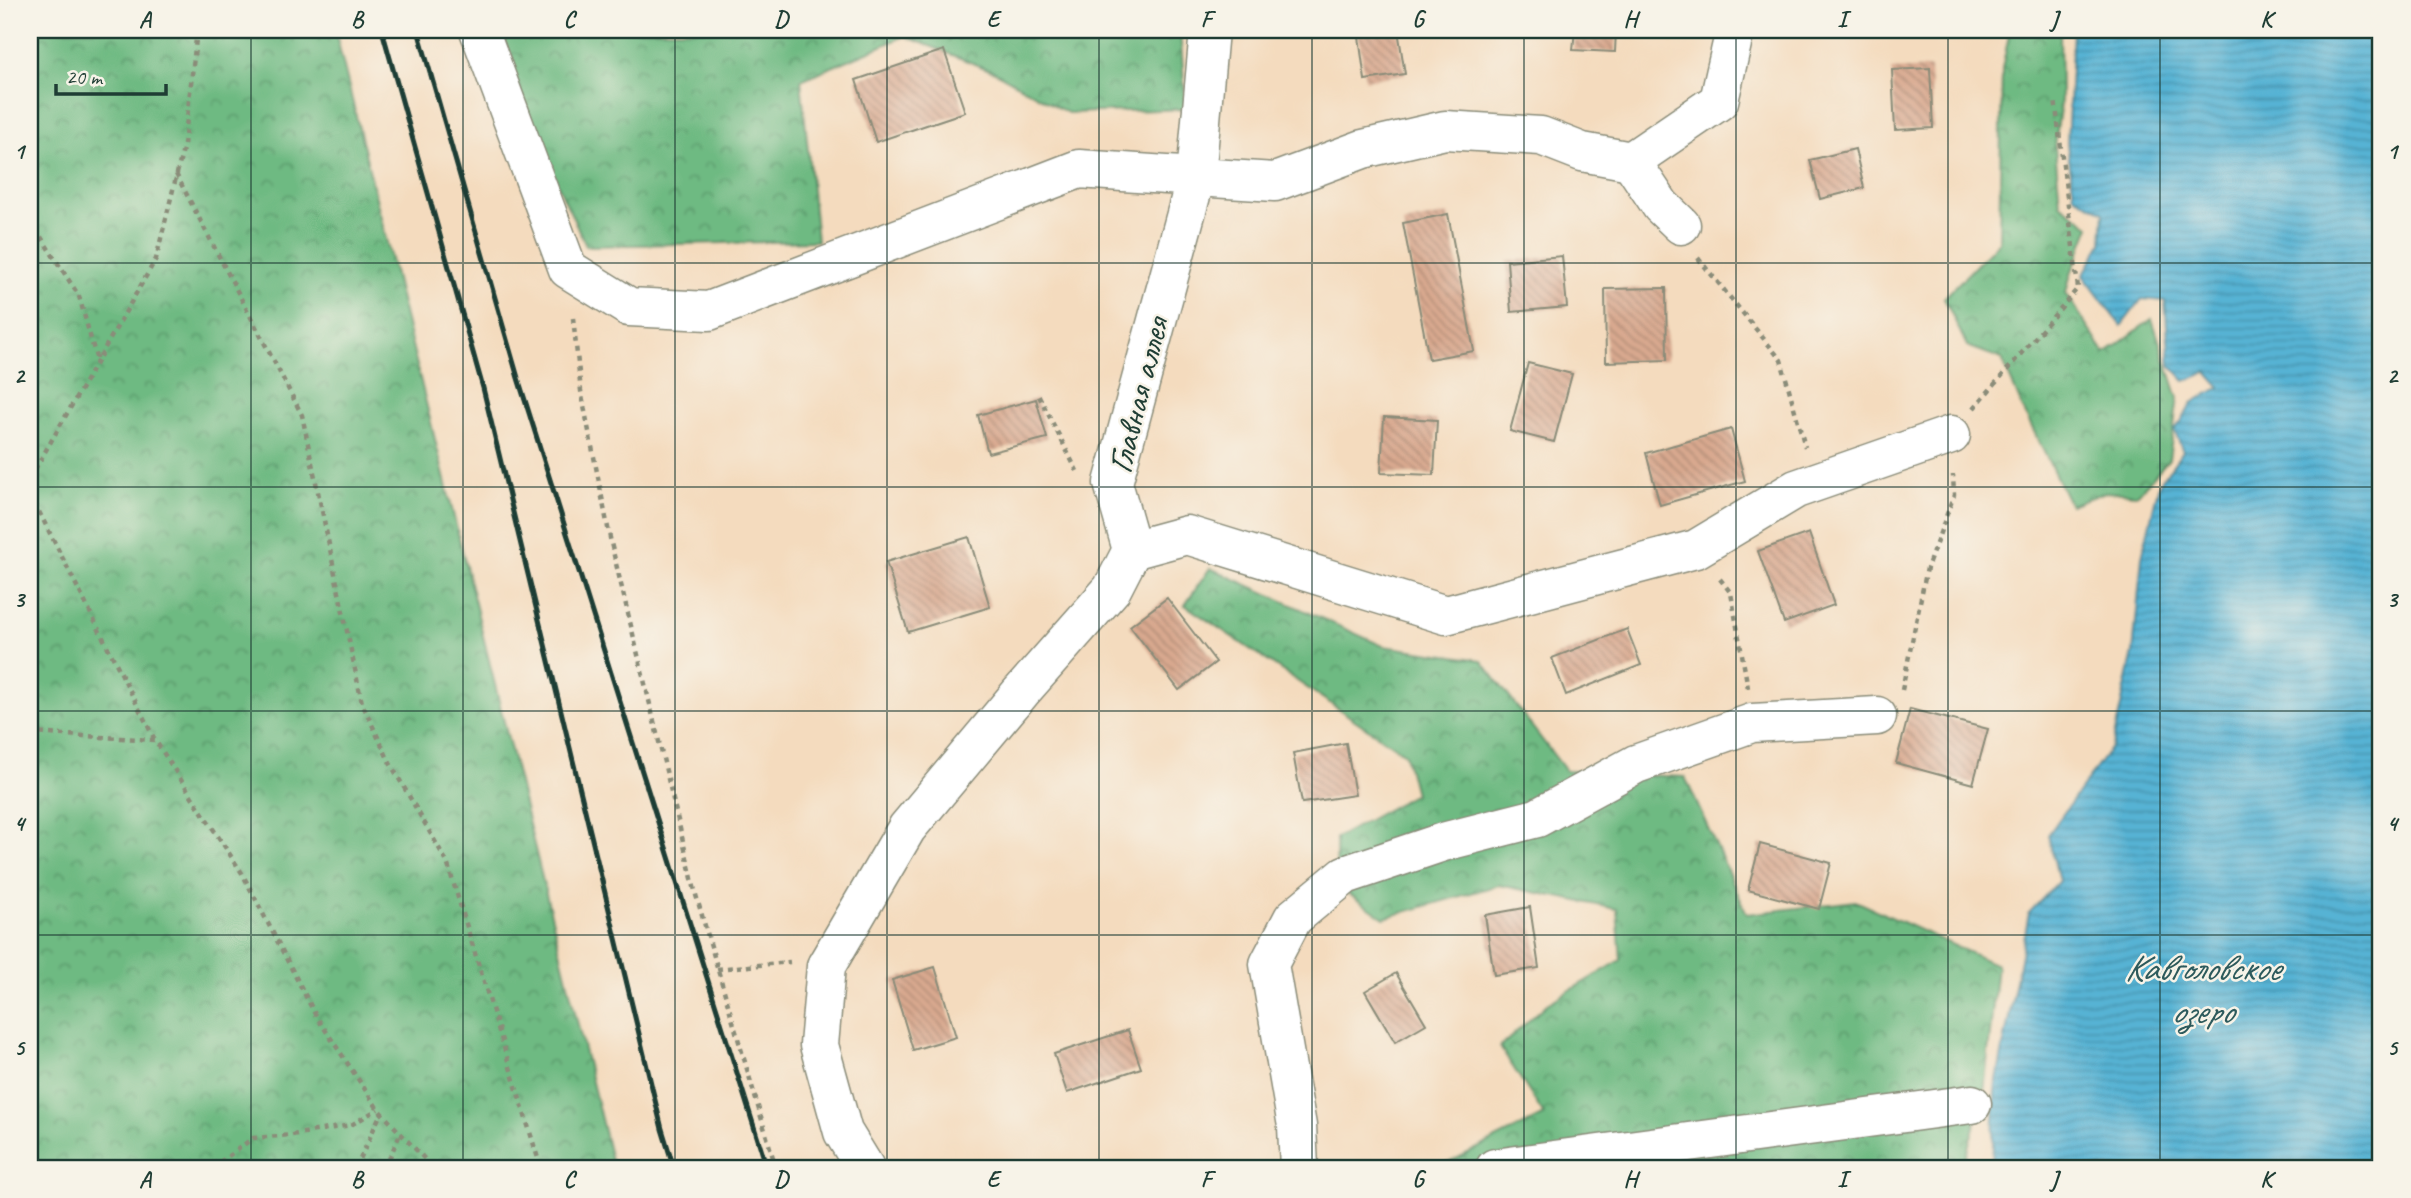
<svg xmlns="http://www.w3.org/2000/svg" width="2411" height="1198" viewBox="0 0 2411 1198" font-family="Caveat,sans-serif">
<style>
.forest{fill:url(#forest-crowns);stroke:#467c5b;stroke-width:2}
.water{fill:url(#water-rules);stroke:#3a7884;stroke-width:2}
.building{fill:url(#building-back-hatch)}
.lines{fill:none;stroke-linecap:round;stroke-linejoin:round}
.minor-casing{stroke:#8a8c79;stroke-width:41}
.path{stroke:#8a8c79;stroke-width:4.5;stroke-dasharray:5 5;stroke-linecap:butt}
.minor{stroke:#fff;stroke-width:38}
.rail{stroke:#1f3d34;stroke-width:5}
.grid{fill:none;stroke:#1f3d34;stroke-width:2;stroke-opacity:0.55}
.labels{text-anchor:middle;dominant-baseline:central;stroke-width:5;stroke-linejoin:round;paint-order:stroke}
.street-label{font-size:35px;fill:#1f3d34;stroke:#f7f3e8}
.water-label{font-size:37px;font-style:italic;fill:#2d5a5c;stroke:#f7f3e8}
.neatline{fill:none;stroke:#1f3d34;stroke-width:2.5}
.grid-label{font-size:23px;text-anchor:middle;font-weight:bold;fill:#1f3d34}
</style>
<defs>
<pattern id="forest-crowns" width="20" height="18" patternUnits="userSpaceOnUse" patternTransform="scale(1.75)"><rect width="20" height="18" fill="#6eba82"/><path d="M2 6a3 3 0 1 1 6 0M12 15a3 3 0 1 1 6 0" fill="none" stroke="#5a986b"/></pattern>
<pattern id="water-rules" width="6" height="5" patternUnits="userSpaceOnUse" patternTransform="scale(1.75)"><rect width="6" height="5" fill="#56b3d4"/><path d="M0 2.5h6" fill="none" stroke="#4793ad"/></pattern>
<pattern id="building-back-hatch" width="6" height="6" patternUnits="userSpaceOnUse" patternTransform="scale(1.75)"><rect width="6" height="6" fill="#d9a98f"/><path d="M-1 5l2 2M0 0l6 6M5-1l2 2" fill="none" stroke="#af8b76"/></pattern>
</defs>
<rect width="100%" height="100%" fill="#f7f3e8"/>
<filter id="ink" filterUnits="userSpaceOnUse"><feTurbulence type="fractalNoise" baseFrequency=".0143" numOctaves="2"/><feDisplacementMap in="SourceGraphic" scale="14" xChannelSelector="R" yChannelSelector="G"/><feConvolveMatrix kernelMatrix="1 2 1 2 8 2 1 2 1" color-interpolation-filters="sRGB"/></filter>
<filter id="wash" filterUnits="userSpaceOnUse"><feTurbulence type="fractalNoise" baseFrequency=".00686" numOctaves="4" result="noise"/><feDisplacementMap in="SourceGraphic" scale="28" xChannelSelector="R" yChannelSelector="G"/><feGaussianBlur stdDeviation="1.57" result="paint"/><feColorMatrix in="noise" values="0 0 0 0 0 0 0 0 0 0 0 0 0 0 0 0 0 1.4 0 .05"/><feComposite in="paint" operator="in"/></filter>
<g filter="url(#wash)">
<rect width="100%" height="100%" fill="#f4dbbe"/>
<g class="forest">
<polygon points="30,30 335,30 613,1168 30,1168"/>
<polygon points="486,30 1180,30 1186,109 1068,113 995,72 905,36 801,80 817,241 586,246"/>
<polygon points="2010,30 2060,30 2061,100 2055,147 2060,204 2090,226 2070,277 2066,293 2105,354 2152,319 2178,398 2169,459 2138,494 2105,492 2070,505 2023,409 2002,359 1967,346 1944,298 1999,242 2002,69"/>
<polygon points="1210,568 1383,646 1481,660 1566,771 1685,777 1747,914 1856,901 1997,965 1984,1093 1962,1168 1438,1168 1544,1115 1500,1047 1547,1004 1621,960 1617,909 1499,885 1384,918 1337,886 1336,838 1415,794 1405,754 1185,605"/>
</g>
<polygon class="water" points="2073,30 2381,30 2381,1168 1992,1168 1995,1090 2029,913 2059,881 2048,835 2112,746 2133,653 2142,557 2159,484 2183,451 2174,430 2181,422 2192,403 2220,387 2207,372 2185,381 2170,365 2165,301 2142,299 2121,326 2083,275 2102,243 2104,212 2074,196 2067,144"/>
<g id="blocks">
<g class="building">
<polygon points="1358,30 1398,30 1405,74 1365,80"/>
<polygon points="1575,30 1616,30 1615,52 1573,50"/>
<polygon points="944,50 965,112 876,142 856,80"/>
<polygon points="1930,68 1933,128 1895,130 1892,70"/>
<polygon points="1855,149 1864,188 1820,199 1810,160"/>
<polygon points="1448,214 1474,351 1429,359 1403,223"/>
<polygon points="1562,256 1567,307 1511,312 1507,261"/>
<polygon points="1666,288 1667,360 1606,362 1605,289"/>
<polygon points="1528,363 1572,374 1554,442 1510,431"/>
<polygon points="1036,399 1047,438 988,453 978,415"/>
<polygon points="1384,417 1437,420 1434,475 1381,473"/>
<polygon points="1731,429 1745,481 1660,505 1646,453"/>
<polygon points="1809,533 1834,605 1784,623 1758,551"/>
<polygon points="969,537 990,607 908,632 886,562"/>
<polygon points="1167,598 1216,662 1179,690 1130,626"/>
<polygon points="1627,629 1641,665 1566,695 1552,658"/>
<polygon points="1910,709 1988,729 1973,784 1896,763"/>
<polygon points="1346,743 1355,795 1302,803 1293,753"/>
<polygon points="1760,844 1831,863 1819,909 1748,890"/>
<polygon points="1530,907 1539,968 1494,975 1485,915"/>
<polygon points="935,967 956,1037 913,1050 892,980"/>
<polygon points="1396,973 1426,1024 1395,1042 1365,991"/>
<polygon points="1128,1030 1141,1068 1067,1093 1054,1054"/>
</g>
</g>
</g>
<g filter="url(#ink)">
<use href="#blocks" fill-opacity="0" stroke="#8a8c79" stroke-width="2"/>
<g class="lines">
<defs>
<g id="minor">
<polyline points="479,30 568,269 629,307 709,311 1079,169 1196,177 1113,483 1132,550 1112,589 1021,692 907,828 826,966 819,1045 843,1132 865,1168"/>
<polyline points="1209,30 1196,177 1275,182 1363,149 1445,130 1541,136 1582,152 1631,161 1719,101 1735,30"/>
<polyline points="1631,161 1661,206 1681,225"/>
<polyline points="1132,550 1187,535 1446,615 1696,549 1796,489 1951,435"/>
<polyline points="1299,1168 1297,1126 1269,964 1293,918 1345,875 1443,842 1537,818 1636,764 1752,723 1877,716"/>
<polyline points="1495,1168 1972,1104"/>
</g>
</defs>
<use href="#minor" class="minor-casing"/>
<g class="path">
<polyline points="176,174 302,415 362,703 390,763 447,862 541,1168"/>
<polyline points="30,220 79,296 97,361"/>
<polyline points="1698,258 1781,360 1805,447"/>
<polyline points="573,318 581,391 611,543 696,895 776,1168"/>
<polyline points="1039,396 1077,471"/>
<polyline points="1974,408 2078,288 2055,99"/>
<polyline points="30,478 156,259 184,145 197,30"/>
<polyline points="30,494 155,740"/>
<polyline points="1720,579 1731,593 1748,688"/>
<polyline points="1902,690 1927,568 1954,495 1953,475"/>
<polyline points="30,733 155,740 242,873 316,1016 378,1109 433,1168"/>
<polyline points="717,969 790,962"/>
<polyline points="195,1168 218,1162"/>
<polyline points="212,1168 253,1138 292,1135 351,1125 378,1109"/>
<polyline points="356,1168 381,1113"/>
<polyline points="385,1168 400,1134"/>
</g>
<use href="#minor" class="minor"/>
<g class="rail">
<polyline points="382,30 483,388 662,1129 674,1168"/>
<polyline points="418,30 518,378 767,1168"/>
</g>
</g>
</g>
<path class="grid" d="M251 30V1168M463 30V1168M675 30V1168M887 30V1168M1099 30V1168M1312 30V1168M1524 30V1168M1736 30V1168M1948 30V1168M2160 30V1168M30 263H2381M30 487H2381M30 711H2381M30 935H2381"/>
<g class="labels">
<g class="street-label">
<text transform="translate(1138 395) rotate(-76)">Главная аллея</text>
</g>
<g class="water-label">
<text x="2202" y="967">Кавголовское<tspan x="2202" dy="43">озеро</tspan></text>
</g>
</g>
<rect width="2411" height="1198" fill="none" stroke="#f7f3e8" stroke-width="77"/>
<path d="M56 84v10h110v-10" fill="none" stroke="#1f3d34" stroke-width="3.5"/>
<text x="66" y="84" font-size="21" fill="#1f3d34" stroke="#f7f3e8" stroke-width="5" paint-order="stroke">20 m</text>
<rect x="38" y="38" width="2334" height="1122" class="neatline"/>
<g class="grid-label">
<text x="145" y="27">A</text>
<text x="357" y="27">B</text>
<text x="569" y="27">C</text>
<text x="781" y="27">D</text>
<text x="993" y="27">E</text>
<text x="1206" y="27">F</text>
<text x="1418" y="27">G</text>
<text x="1630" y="27">H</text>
<text x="1842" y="27">I</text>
<text x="2054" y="27">J</text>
<text x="2266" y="27">K</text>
<text x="19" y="159">1</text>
<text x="2392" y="159">1</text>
<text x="19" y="383">2</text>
<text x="2392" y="383">2</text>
<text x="19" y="607">3</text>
<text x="2392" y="607">3</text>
<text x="19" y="831">4</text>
<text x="2392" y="831">4</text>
<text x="19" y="1055">5</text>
<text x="2392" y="1055">5</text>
<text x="145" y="1187">A</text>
<text x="357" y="1187">B</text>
<text x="569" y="1187">C</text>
<text x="781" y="1187">D</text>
<text x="993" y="1187">E</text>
<text x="1206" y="1187">F</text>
<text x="1418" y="1187">G</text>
<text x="1630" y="1187">H</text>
<text x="1842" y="1187">I</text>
<text x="2054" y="1187">J</text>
<text x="2266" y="1187">K</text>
</g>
</svg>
